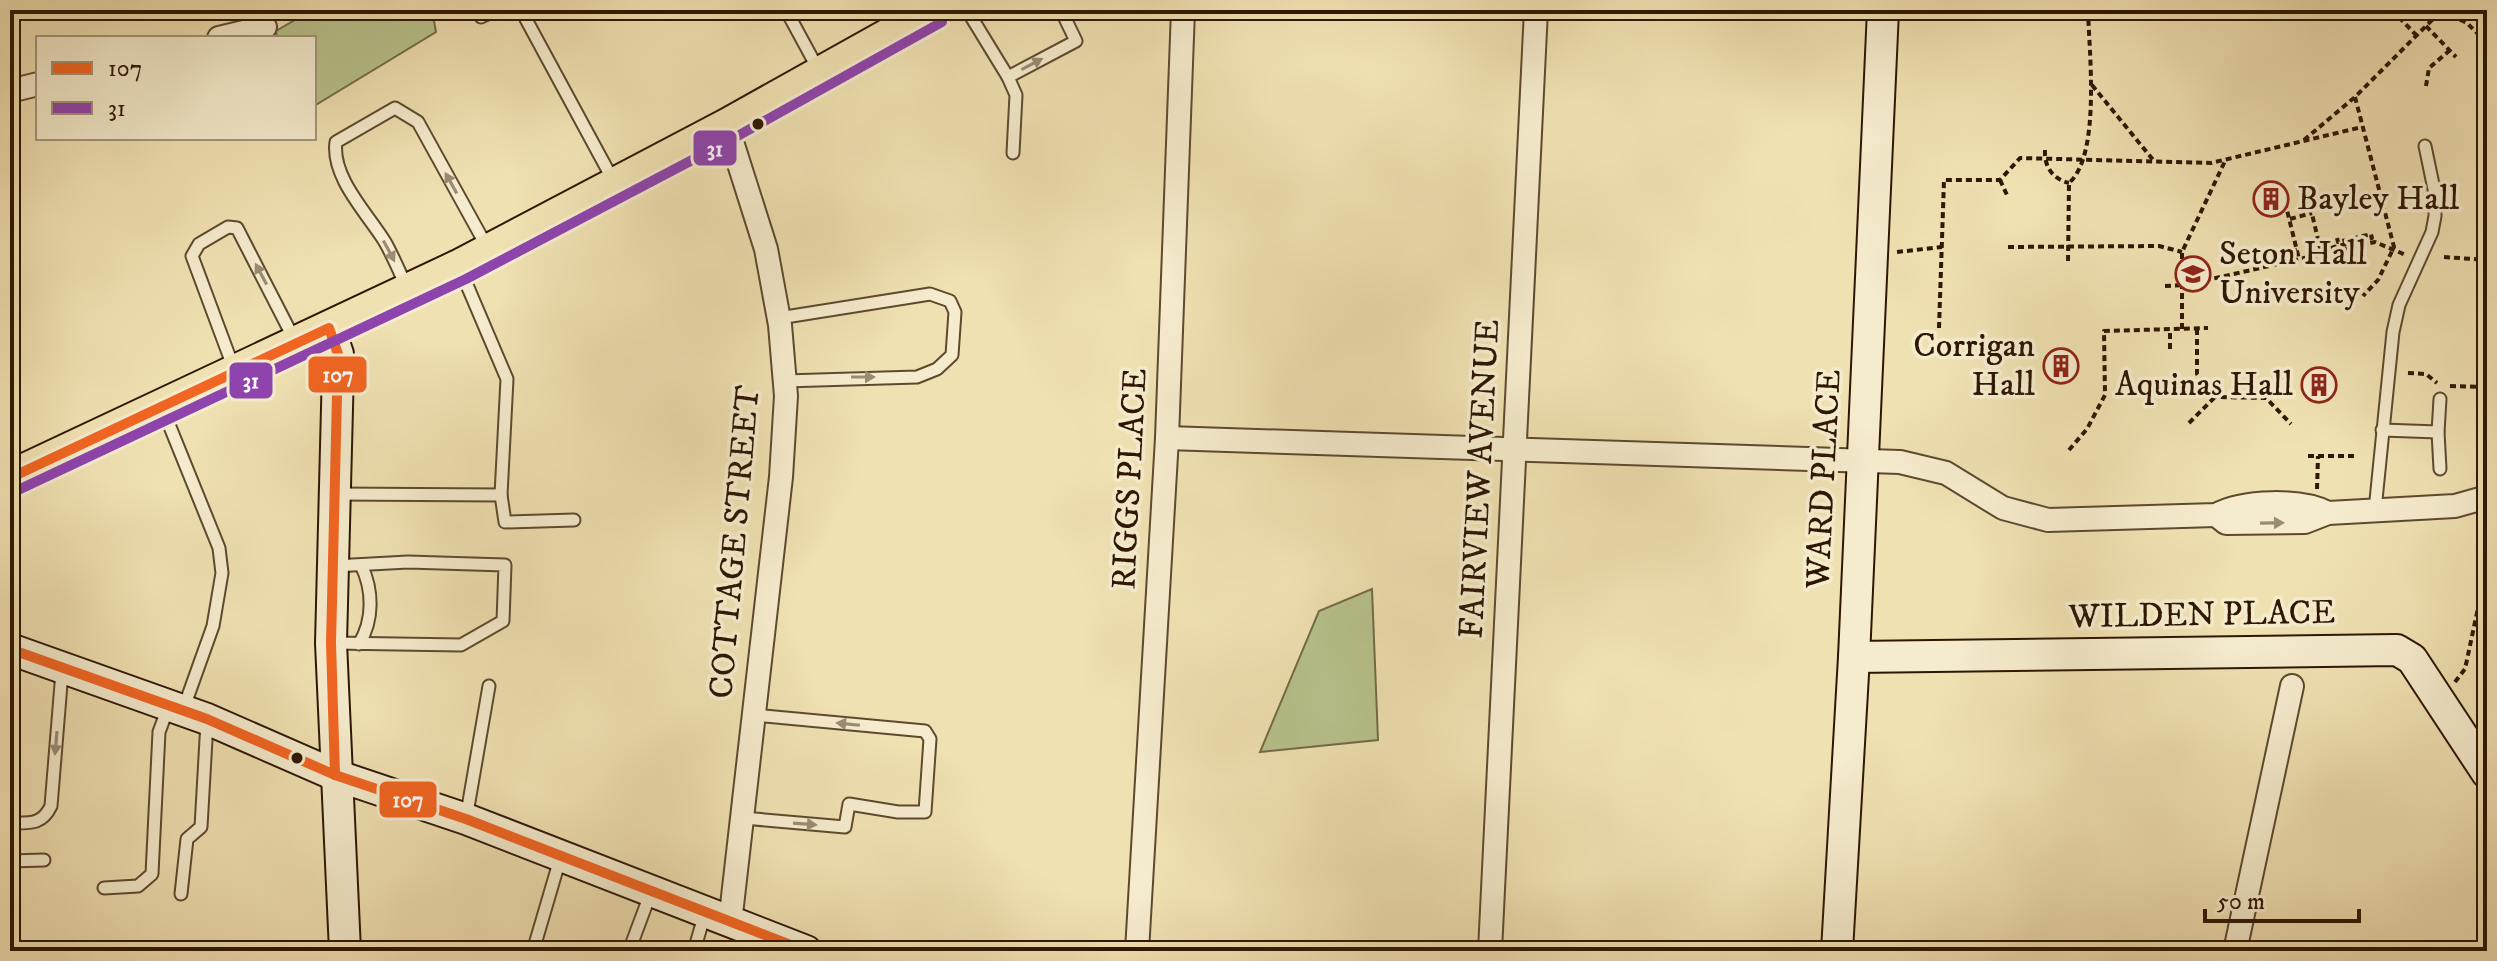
<svg xmlns="http://www.w3.org/2000/svg" width="2497" height="961" viewBox="0 0 2497 961" font-family="'IM FELL DW Pica',serif">
<style>
.green{fill:#b8c38d;stroke:#736c48;stroke-width:2}
.lines{fill:none;stroke-linecap:round;stroke-linejoin:round}
.lane-casing{stroke:#5e492f;stroke-width:15}
.street-casing{stroke:#5e492f;stroke-width:26}
.secondary-casing{stroke:#2e1603;stroke-width:34}
.primary-casing{stroke:#2e1603;stroke-width:38}
.path{stroke:#2e1603;stroke-width:4;stroke-dasharray:6 4;stroke-linecap:butt}
.lane{stroke:#f5eccd;stroke-width:11}
.street{stroke:#f5eccd;stroke-width:22}
.secondary{stroke:#f5eccd;stroke-width:30}
.primary{stroke:#f0e1b2;stroke-width:34}
.bus-1-casing{stroke:#f5eccd;stroke-width:16}
.bus-2-casing{stroke:#f5eccd;stroke-width:16}
.bus-1{stroke:#f26522;stroke-width:10}
.bus-2{stroke:#8e44ad;stroke-width:10}
.oneway{fill:#9b8c72}
.bus-dot{fill:#2e1603;stroke:#f5eccd;stroke-width:3}
.labels{text-anchor:middle;dominant-baseline:central;stroke-width:7;stroke-linejoin:round;paint-order:stroke}
.poi-label{font-size:34px;fill:#2e1603;stroke:#f5eccd;text-anchor:start}
.street-label{font-size:34px;fill:#2e1603;stroke:#f5eccd}
.line-badge{stroke:#f5eccd;stroke-width:3}
.badge-label{font-size:22px;text-anchor:middle;font-weight:bold;fill:#fff}
</style>
<rect width="100%" height="100%" fill="#f0e1b2"/>
<filter id="stains"><feTurbulence type="fractalNoise" baseFrequency=".0025" numOctaves="4"/><feColorMatrix values="0 0 0 0 .2 0 0 0 0 .09 0 0 0 0 .02 0 0 0 .5 -.17"/></filter>
<radialGradient id="worn" r=".72"><stop offset=".6" stop-color="#630" stop-opacity="0"/><stop offset="1" stop-color="#630" stop-opacity=".3"/></radialGradient>
<g class="green">
<polygon points="312,10 432,10 436,32 314,106 314,38 277,38 276,31"/>
<polygon points="1372,589 1378,740 1260,752 1319,611"/>
</g>
<g class="lines">
<defs>
<g id="lane">
<polyline points="521,10 613,180"/>
<polyline points="786,10 818,69"/>
<polyline points="967,10 1008,77 1076,41 1061,10"/>
<polyline points="481,17 496,10"/>
<polyline points="1008,77 1016,95 1013,153"/>
<path d="M407 288C400 273 393 256 385 242 367 213 331 177 336 142L395 108 418 122 487 247"/>
<polyline points="779,318 930,294 950,301 955,312 952,355 937,369 917,377 785,381"/>
<polyline points="234,369 192,256 199,244 228,227 237,228 294,339"/>
<polyline points="164,412 219,548 222,573 213,626 183,710"/>
<polyline points="2382,430 2438,432 2440,399"/>
<polyline points="2438,432 2440,469"/>
<polyline points="336,494 501,495 507,379 461,271"/>
<polyline points="501,495 505,522 574,520"/>
<polyline points="2375,510 2393,332 2399,305 2432,232 2435,216 2435,194 2425,146"/>
<polyline points="334,643 461,645 503,621 505,565 408,562 334,566"/>
<path d="M359 644C374 620 373 589 361 565"/>
<polyline points="743,818 845,827 849,804 898,812 925,812 930,739 925,731 754,715"/>
<polyline points="466,819 489,686"/>
<path d="M10 823C30 823 42 825 51 806L62 672"/>
<polyline points="10,861 44,860"/>
<polyline points="104,888 138,886 152,874 159,732 168,708"/>
<polyline points="181,894 187,839 201,827 207,722"/>
<polyline points="230,951 273,950"/>
<polyline points="533,951 560,859"/>
<polyline points="629,951 651,892"/>
<polyline points="694,951 705,913"/>
</g>
<g id="street">
<polyline points="219,38 265,27"/>
<polyline points="10,91 38,84"/>
<polyline points="727,126 766,249 780,325 786,396 781,477 730,923"/>
<path d="M1167 438 1900 462 1946 473 2003 508 2048 520 2216 515C2243 500 2301 499 2328 513"/>
<polyline points="2216,515 2226,523 2305,522 2328,513 2455,506 2487,497"/>
<polyline points="1137,951 1167,438 1183,10"/>
<polyline points="1490,951 1536,10"/>
<polyline points="2235,951 2292,686"/>
</g>
<g id="secondary">
<polyline points="329,328 338,354 338,369 331,643 345,951"/>
<polyline points="10,649 207,719 335,775 466,819 806,951"/>
<polyline points="1854,657 2397,650 2412,659 2487,773"/>
<polyline points="1837,951 1854,657 1883,10"/>
</g>
<polyline id="primary" points="10,478 459,267 727,126 935,10"/>
</defs>
<use href="#lane" class="lane-casing"/>
<use href="#street" class="street-casing"/>
<use href="#secondary" class="secondary-casing"/>
<use href="#primary" class="primary-casing"/>
<g class="path">
<polyline points="2392,10 2416,35"/>
<polyline points="2442,11 2467,23 2487,43"/>
<polyline points="2426,26 2456,57"/>
<polyline points="2092,85 2154,161"/>
<polyline points="2426,86 2429,68 2449,51"/>
<polyline points="2355,97 2394,247 2378,280 2363,296"/>
<polyline points="2304,140 2355,97 2442,10"/>
<path d="M2045 150C2044 167 2053 179 2069 183"/>
<polyline points="2000,180 2007,195"/>
<polyline points="2308,197 2321,252"/>
<polyline points="2285,202 2299,259"/>
<polyline points="2290,219 2312,213"/>
<polyline points="2008,247 2159,246 2182,252"/>
<polyline points="2321,250 2372,238 2371,234 2338,242 2337,238"/>
<polyline points="2278,251 2279,255 2297,250"/>
<polyline points="1897,252 1942,247"/>
<polyline points="2444,257 2487,260"/>
<path d="M2068 261 2069 183C2101 155 2089 51 2088 10"/>
<polyline points="2165,286 2185,285 2375,242 2406,255"/>
<polyline points="1939,328 1944,180 2000,180 2020,158 2211,163 2362,127"/>
<polyline points="2182,329 2182,252 2226,159"/>
<polyline points="2197,329 2197,374 2215,397 2266,398 2291,424"/>
<polyline points="2170,349 2170,329"/>
<polyline points="2408,373 2426,374 2437,383"/>
<polyline points="2450,386 2487,387"/>
<polyline points="2266,397 2287,371"/>
<polyline points="2189,423 2215,397"/>
<polyline points="2069,450 2087,429 2105,395 2104,331 2208,328"/>
<polyline points="2308,456 2358,456"/>
<polyline points="2486,475 2487,442"/>
<polyline points="2317,489 2318,456"/>
<polyline points="2455,682 2465,669 2487,566"/>
</g>
<use href="#lane" class="lane"/>
<use href="#street" class="street"/>
<use href="#secondary" class="secondary"/>
<use href="#primary" class="primary"/>
<defs>
<g id="bus-1">
<polyline points="10,478 329,328 338,354 331,643 335,775"/>
<polyline points="10,649 207,719 335,775 466,819 806,951"/>
</g>
<polyline id="bus-2" points="16,491 466,279 734,138 942,22"/>
</defs>
<use href="#bus-1" class="bus-1-casing"/>
<use href="#bus-2" class="bus-2-casing"/>
<use href="#bus-1" class="bus-1"/>
<use href="#bus-2" class="bus-2"/>
</g>
<defs><path id="oneway-solid" d="M-6-.8H1V-3.2L6.5 0L1 3.2V.8H-6Z" transform="scale(2)"/></defs>
<g class="oneway">
<use href="#oneway-solid" transform="translate(1032 64) rotate(-28)"/>
<use href="#oneway-solid" transform="translate(451 183) rotate(-119)"/>
<use href="#oneway-solid" transform="translate(389 251) rotate(62)"/>
<use href="#oneway-solid" transform="translate(261 274) rotate(-118)"/>
<use href="#oneway-solid" transform="translate(863 377)"/>
<use href="#oneway-solid" transform="translate(2272 523) rotate(-1)"/>
<use href="#oneway-solid" transform="translate(848 724) rotate(-174)"/>
<use href="#oneway-solid" transform="translate(56 743) rotate(95)"/>
<use href="#oneway-solid" transform="translate(805 824) rotate(4)"/>
</g>
<defs>
<symbol id="building-ring" viewBox="-11 -11 22 22"><circle r="9.5" fill="#f5eccd" stroke="#8f2418" stroke-width="1.5"/><path d="M-4-6H4V6H1V3H-1V6H-4ZM-2.5-4.3h1.7v1.8h-1.7ZM.8-4.3h1.7v1.8H.8ZM-2.5-1h1.7V.8h-1.7ZM.8-1h1.7V.8H.8Z" fill="#8f2418"/></symbol>
<symbol id="university-ring" viewBox="-11 -11 22 22"><circle r="9.5" fill="#f5eccd" stroke="#8f2418" stroke-width="1.5"/><path d="M0-5L7-2L0 1L-7-2ZM-4 1L0 2.5L4 1V4Q0 6-4 4Z" fill="#8f2418"/></symbol>
</defs>
<g fill-rule="evenodd">
<use href="#building-ring" x="2251" y="179" width="40" height="40"/>
<use href="#university-ring" x="2173" y="254" width="40" height="40"/>
<use href="#building-ring" x="2041" y="346" width="40" height="40"/>
<use href="#building-ring" x="2299" y="365" width="40" height="40"/>
</g>
<g class="bus-dot">
<circle cx="758" cy="124" r="7"/>
<circle cx="297" cy="758" r="7"/>
</g>
<g class="labels">
<g class="poi-label">
<text x="2297" y="199">Bayley Hall</text>
<text x="2219" y="254">Seton Hall<tspan x="2219" dy="39">University</tspan></text>
<text x="2035" y="346" text-anchor="end">Corrigan<tspan x="2035" dy="39">Hall</tspan></text>
<text x="2293" y="385" text-anchor="end">Aquinas Hall</text>
</g>
<g class="street-label">
<text transform="translate(1130 479) rotate(-87)">RIGGS PLACE</text>
<text transform="translate(1480 479) rotate(-87)">FAIRVIEW AVENUE</text>
<text transform="translate(1824 479) rotate(-87)">WARD PLACE</text>
<text transform="translate(735 542) rotate(-85)">COTTAGE STREET</text>
<text transform="translate(2202 615) rotate(-1)">WILDEN PLACE</text>
</g>
</g>
<g class="line-badge">
<rect x="692" y="129" width="46" height="38" rx="8" fill="#8e44ad"/>
<rect x="307" y="355" width="61" height="39" rx="8" fill="#f26522"/>
<rect x="228" y="361" width="46" height="39" rx="8" fill="#8e44ad"/>
<rect x="378" y="780" width="60" height="39" rx="8" fill="#f26522"/>
</g>
<g class="badge-label">
<text x="715" y="156">31</text>
<text x="338" y="382">107</text>
<text x="251" y="388">31</text>
<text x="408" y="807">107</text>
</g>
<rect width="2497" height="961" fill="none" stroke="#f0e1b2" stroke-width="40"/>
<rect x="12" y="12" width="2473" height="937" fill="none" stroke="#2e1603" stroke-width="4"/>
<rect x="20" y="20" width="2457" height="921" fill="none" stroke="#2e1603" stroke-width="2"/>
<rect x="36" y="36" width="280" height="104" fill="#f5eccd" stroke="#a5967c" stroke-width="2"/>
<rect x="52" y="62" width="40" height="12" fill="#f26522" stroke="#a5967c" stroke-width="2"/>
<text x="108" y="76" font-size="24" fill="#2e1603">107</text>
<rect x="52" y="102" width="40" height="12" fill="#8e44ad" stroke="#a5967c" stroke-width="2"/>
<text x="108" y="116" font-size="24" fill="#2e1603">31</text>
<path d="M2205 909v12h154v-12" fill="none" stroke="#2e1603" stroke-width="4"/>
<text x="2217" y="909" font-size="24" fill="#2e1603" stroke="#f5eccd" stroke-width="6" paint-order="stroke">50 m</text>
<rect width="100%" height="100%" filter="url(#stains)"/>
<rect width="100%" height="100%" fill="url(#worn)"/>
</svg>
